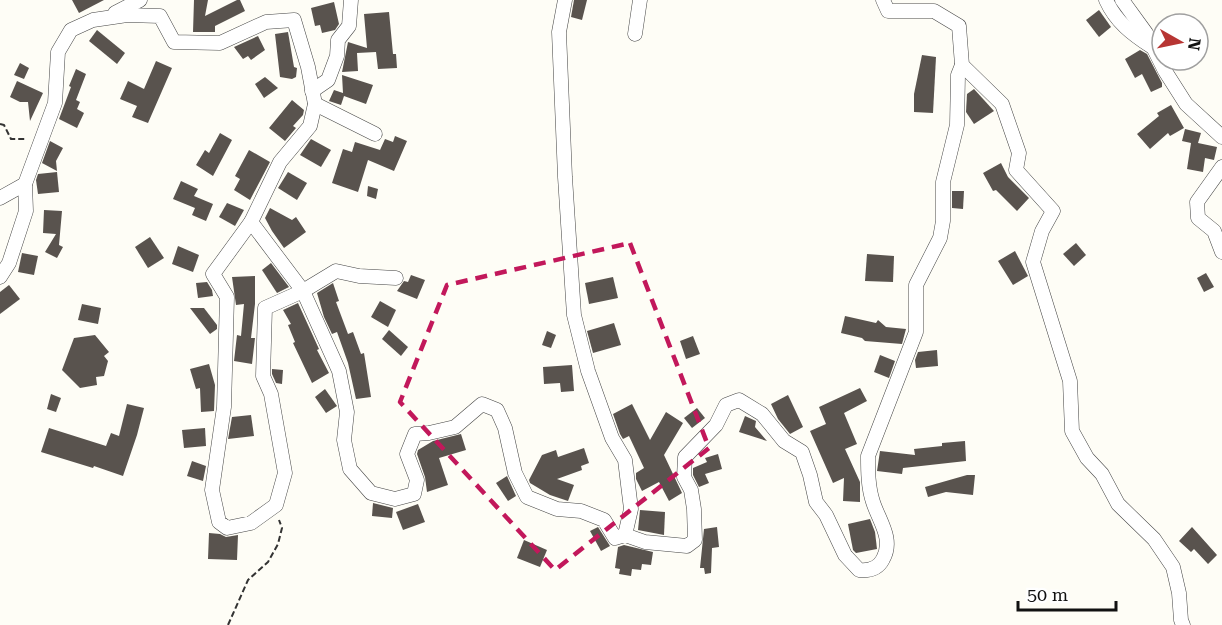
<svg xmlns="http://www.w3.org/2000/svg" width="1222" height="625" viewBox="0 0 1222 625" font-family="'Roboto Serif',serif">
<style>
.building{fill:#59534e}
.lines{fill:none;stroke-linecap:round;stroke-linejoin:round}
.minor-casing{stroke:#444;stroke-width:15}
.path{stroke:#333;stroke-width:2;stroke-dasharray:6 3;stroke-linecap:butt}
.minor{stroke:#fff;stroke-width:14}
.marked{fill:none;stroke:#c2185b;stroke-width:4.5;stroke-dasharray:12 8;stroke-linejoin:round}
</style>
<rect width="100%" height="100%" fill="#fefdf6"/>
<g class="building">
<polygon points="72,0 104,0 79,13"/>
<polygon points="194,0 208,0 205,16 237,0 240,0 245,11 215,26 215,32 193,32"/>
<polygon points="574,0 587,0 582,20 571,17"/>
<polygon points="334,2 339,24 335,30 322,33 320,25 315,26 311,8"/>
<polygon points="1099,10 1111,27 1099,37 1086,20"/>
<polygon points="389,12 393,54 396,54 397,68 378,69 376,52 357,53 358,71 342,72 348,42 367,48 364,14"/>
<polygon points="97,30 125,53 117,64 89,41"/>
<polygon points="288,32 294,67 297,68 296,77 292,79 280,77 275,34"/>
<polygon points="258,36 265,50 251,60 248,56 243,59 234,47"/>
<polygon points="1140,50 1147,54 1162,83 1162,87 1151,92 1142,74 1135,78 1125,59"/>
<polygon points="922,55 936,57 933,113 914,112 914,94"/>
<polygon points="156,61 172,68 148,123 132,117 137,106 120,99 128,81 144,89"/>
<polygon points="20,63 29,68 24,79 14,75"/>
<polygon points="76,69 86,74 76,100 80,102 77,109 84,113 77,128 59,119 71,87 69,86"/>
<polygon points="342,75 373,85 366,104 344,96 341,105 329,101 334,90 343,93"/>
<polygon points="265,77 278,88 264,98 255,84"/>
<polygon points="17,81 43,93 30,121 28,102 20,102 10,97"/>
<polygon points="974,89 994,111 974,124 966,112 967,94"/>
<polygon points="292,100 304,110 303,115 293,126 296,128 285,141 269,128"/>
<polygon points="1171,105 1184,128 1170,136 1168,133 1150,149 1137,134 1159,116 1157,113"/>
<polygon points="1185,129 1201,133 1198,143 1217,147 1214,160 1205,158 1203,172 1187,169 1191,143 1182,141"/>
<polygon points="220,133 232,140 213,176 196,165 205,150 209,153"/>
<polygon points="395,136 407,141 394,171 368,160 358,192 332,183 343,149 352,152 355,142 380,150 385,139 393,142"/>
<polygon points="311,139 331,150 321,167 300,155"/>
<polygon points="50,141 63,148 56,161 57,171 42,163"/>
<polygon points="249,150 270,162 250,200 234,190 240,179 235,176"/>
<polygon points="1001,163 1008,177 1029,198 1017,211 996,190 993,191 983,173"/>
<polygon points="57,172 59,192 38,194 36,180 38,174"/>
<polygon points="288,172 307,183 297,200 278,188"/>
<polygon points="181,181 198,189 194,196 213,204 206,221 192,215 195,208 173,199"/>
<polygon points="368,186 378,189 376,199 367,196"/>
<polygon points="952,191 964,191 963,209 952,208"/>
<polygon points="227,203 244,210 235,226 219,217"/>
<polygon points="270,208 292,220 296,217 306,232 284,248 272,231 265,218"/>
<polygon points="44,210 62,211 59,245 63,247 57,258 45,252 56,234 43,233"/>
<polygon points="150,237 164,258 148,268 135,247"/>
<polygon points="1076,243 1086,255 1074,266 1063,254"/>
<polygon points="178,246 199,255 193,272 172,264"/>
<polygon points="1015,251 1028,276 1013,285 998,261"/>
<polygon points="22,253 38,256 34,275 18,272"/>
<polygon points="867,254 894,256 893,282 865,281"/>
<polygon points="271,263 289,287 277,293 262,270"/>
<polygon points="1206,273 1214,287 1204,292 1197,278"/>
<polygon points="411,275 425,280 417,299 397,291 404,281 408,282"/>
<polygon points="255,276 255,304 251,338 255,338 252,364 234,361 237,335 241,336 244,304 236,305 232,277"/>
<polygon points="613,277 618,298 589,304 585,283"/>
<polygon points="207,282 212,290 213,296 198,298 196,283"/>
<polygon points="333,283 339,301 336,302 348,334 353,332 361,354 364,353 371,397 356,399 348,363 337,332 332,334 324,317 317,293"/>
<polygon points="9,285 20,299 0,314 0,292"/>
<polygon points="380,301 396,310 388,327 371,317"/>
<polygon points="298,303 319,349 317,350 329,373 312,383 293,343 295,342 288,325 291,324 283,310"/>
<polygon points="82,304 101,308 98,324 78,320"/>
<polygon points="190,308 204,308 217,325 217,329 210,334"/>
<polygon points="845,316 876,323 878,320 886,327 906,329 902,344 865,341 862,338 841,333"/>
<polygon points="614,323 621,345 593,353 587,331"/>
<polygon points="389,330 408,347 401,356 382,339"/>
<polygon points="547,331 556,335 551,348 542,345"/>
<polygon points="95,335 109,352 104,356 108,361 104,376 96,377 97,385 80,388 62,370 74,338"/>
<polygon points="693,336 700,354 686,359 680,341"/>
<polygon points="937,350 938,366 916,368 915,360 918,352"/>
<polygon points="880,355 895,361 889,378 874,372"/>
<polygon points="209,364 215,385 214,411 201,412 200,388 196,389 190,369"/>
<polygon points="572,365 574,391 561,392 560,383 544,384 543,367"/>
<polygon points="272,369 283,370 282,384 276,383 272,374"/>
<polygon points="860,388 867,401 844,413 857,444 845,449 860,482 860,502 843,501 844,478 833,483 810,431 826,424 819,407"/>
<polygon points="325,389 337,406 326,413 315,397"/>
<polygon points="51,394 61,398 56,412 47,409"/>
<polygon points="788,395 803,427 790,434 778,419 771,404"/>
<polygon points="127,404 144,408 137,435 123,476 94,466 93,468 41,452 49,428 106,446 111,433 119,436"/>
<polygon points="632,404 650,440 666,412 683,423 664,455 682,493 669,501 659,482 642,491 636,479 636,473 644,468 629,436 623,439 620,434 613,414"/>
<polygon points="697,408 705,418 692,428 684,418"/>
<polygon points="251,415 254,436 228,439 232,417"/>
<polygon points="745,416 756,421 755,427 767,441 739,432"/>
<polygon points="205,428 206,446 184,448 182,430"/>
<polygon points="461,434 466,450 439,458 448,485 427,492 425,477 417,454 418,450 433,441"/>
<polygon points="965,441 966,461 903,468 902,474 877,471 880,451 915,455 914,449 942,446 942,443"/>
<polygon points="584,448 589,463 581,466 582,470 557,479 574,485 568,501 550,495 530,483 529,480 542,455 556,450 558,457"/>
<polygon points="718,454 722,469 705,474 709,483 699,487 693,475 693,468 707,462 705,458"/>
<polygon points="192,461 206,466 203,481 187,476"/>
<polygon points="967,475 975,475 973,495 946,492 928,497 925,487"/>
<polygon points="507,476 516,496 508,501 496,483"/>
<polygon points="373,503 393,508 392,518 372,516"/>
<polygon points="418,504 425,522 403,530 396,512"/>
<polygon points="640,510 665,512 664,535 638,530"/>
<polygon points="870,519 875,532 877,549 856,553 853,550 848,524"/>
<polygon points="598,527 610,546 601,551 590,531"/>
<polygon points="717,527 719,547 712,548 711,573 705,574 704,568 700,568 704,529"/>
<polygon points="1192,527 1217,555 1208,564 1194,549 1191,552 1179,541"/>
<polygon points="209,533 220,534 226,537 238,535 237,560 208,559"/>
<polygon points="524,540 547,550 540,567 517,558"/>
<polygon points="624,545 653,552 651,565 642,564 641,570 632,569 631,576 619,574 620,569 615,568 618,547"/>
</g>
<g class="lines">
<defs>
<g id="minor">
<polyline points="565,0 559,32 565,177 574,315 588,371 612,438 625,460 631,509 625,535"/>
<polyline points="883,0 888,11 934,11 959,26 962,65 1002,104 1019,153 1016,170 1053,211 1042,231 1033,262 1070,381 1072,431 1087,458 1102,474 1118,504 1154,539 1173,567 1179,593 1181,620 1183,625"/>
<path d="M1106 0C1116 22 1132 34 1152 47"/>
<polyline points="1122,0 1146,33 1165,71 1186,104 1222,137"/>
<polyline points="115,13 140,0"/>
<polyline points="635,34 640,0"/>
<polyline points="312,91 328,80 337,56 338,40 349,26 351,0"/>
<polyline points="315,104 375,134"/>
<polyline points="1222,167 1197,202 1198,218 1214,231 1222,252"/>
<polyline points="0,198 25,184"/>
<polyline points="251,222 213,274 227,297 224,407 212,490 219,522 227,528 251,523 276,505 285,473 271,394 263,376 265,308 303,291 336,271 359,276 396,278"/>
<path d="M0 277 9 263 26 211 25 184 55 103 58 52 71 30 93 20 127 15 160 16 174 42 220 43 266 22 294 20 308 67 315 104 310 126 280 162 251 222 303 291 339 371 347 412 344 440 350 469 371 493 395 499 414 494 417 480 407 454 415 434 429 433 455 427 482 404 497 410 505 428 515 473 527 497 557 509 581 511 604 520 615 538 625 535 645 542 687 546 695 540 694 509 691 490 684 477 685 457 716 425 726 405 739 400 762 414 784 441 802 452 810 475 816 502 826 515 845 555 859 570C869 571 878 569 883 559 894 539 879 521 873 502 868 487 868 471 868 456L916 332V285L940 238 943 221V182L957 125 958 75 962 65"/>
</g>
</defs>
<use href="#minor" class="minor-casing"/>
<g class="path">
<polyline points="0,124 4,125 11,139 27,139"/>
<polyline points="228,625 248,580 268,562 278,544 282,528 279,520"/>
</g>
<use href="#minor" class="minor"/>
</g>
<path class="marked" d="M630 243 709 448 555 570 400 402 447 285Z"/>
<g transform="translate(1180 42) rotate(99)"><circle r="28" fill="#ffffff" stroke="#a0a0a0" stroke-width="1.5"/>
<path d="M0-4.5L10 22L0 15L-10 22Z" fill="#b73533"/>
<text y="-9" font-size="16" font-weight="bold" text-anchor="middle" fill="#111111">N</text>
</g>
<path d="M1018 601v9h98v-9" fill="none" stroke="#111111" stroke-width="3"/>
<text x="1027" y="601" font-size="18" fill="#111111" stroke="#ffffff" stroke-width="4.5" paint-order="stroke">50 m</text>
</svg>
